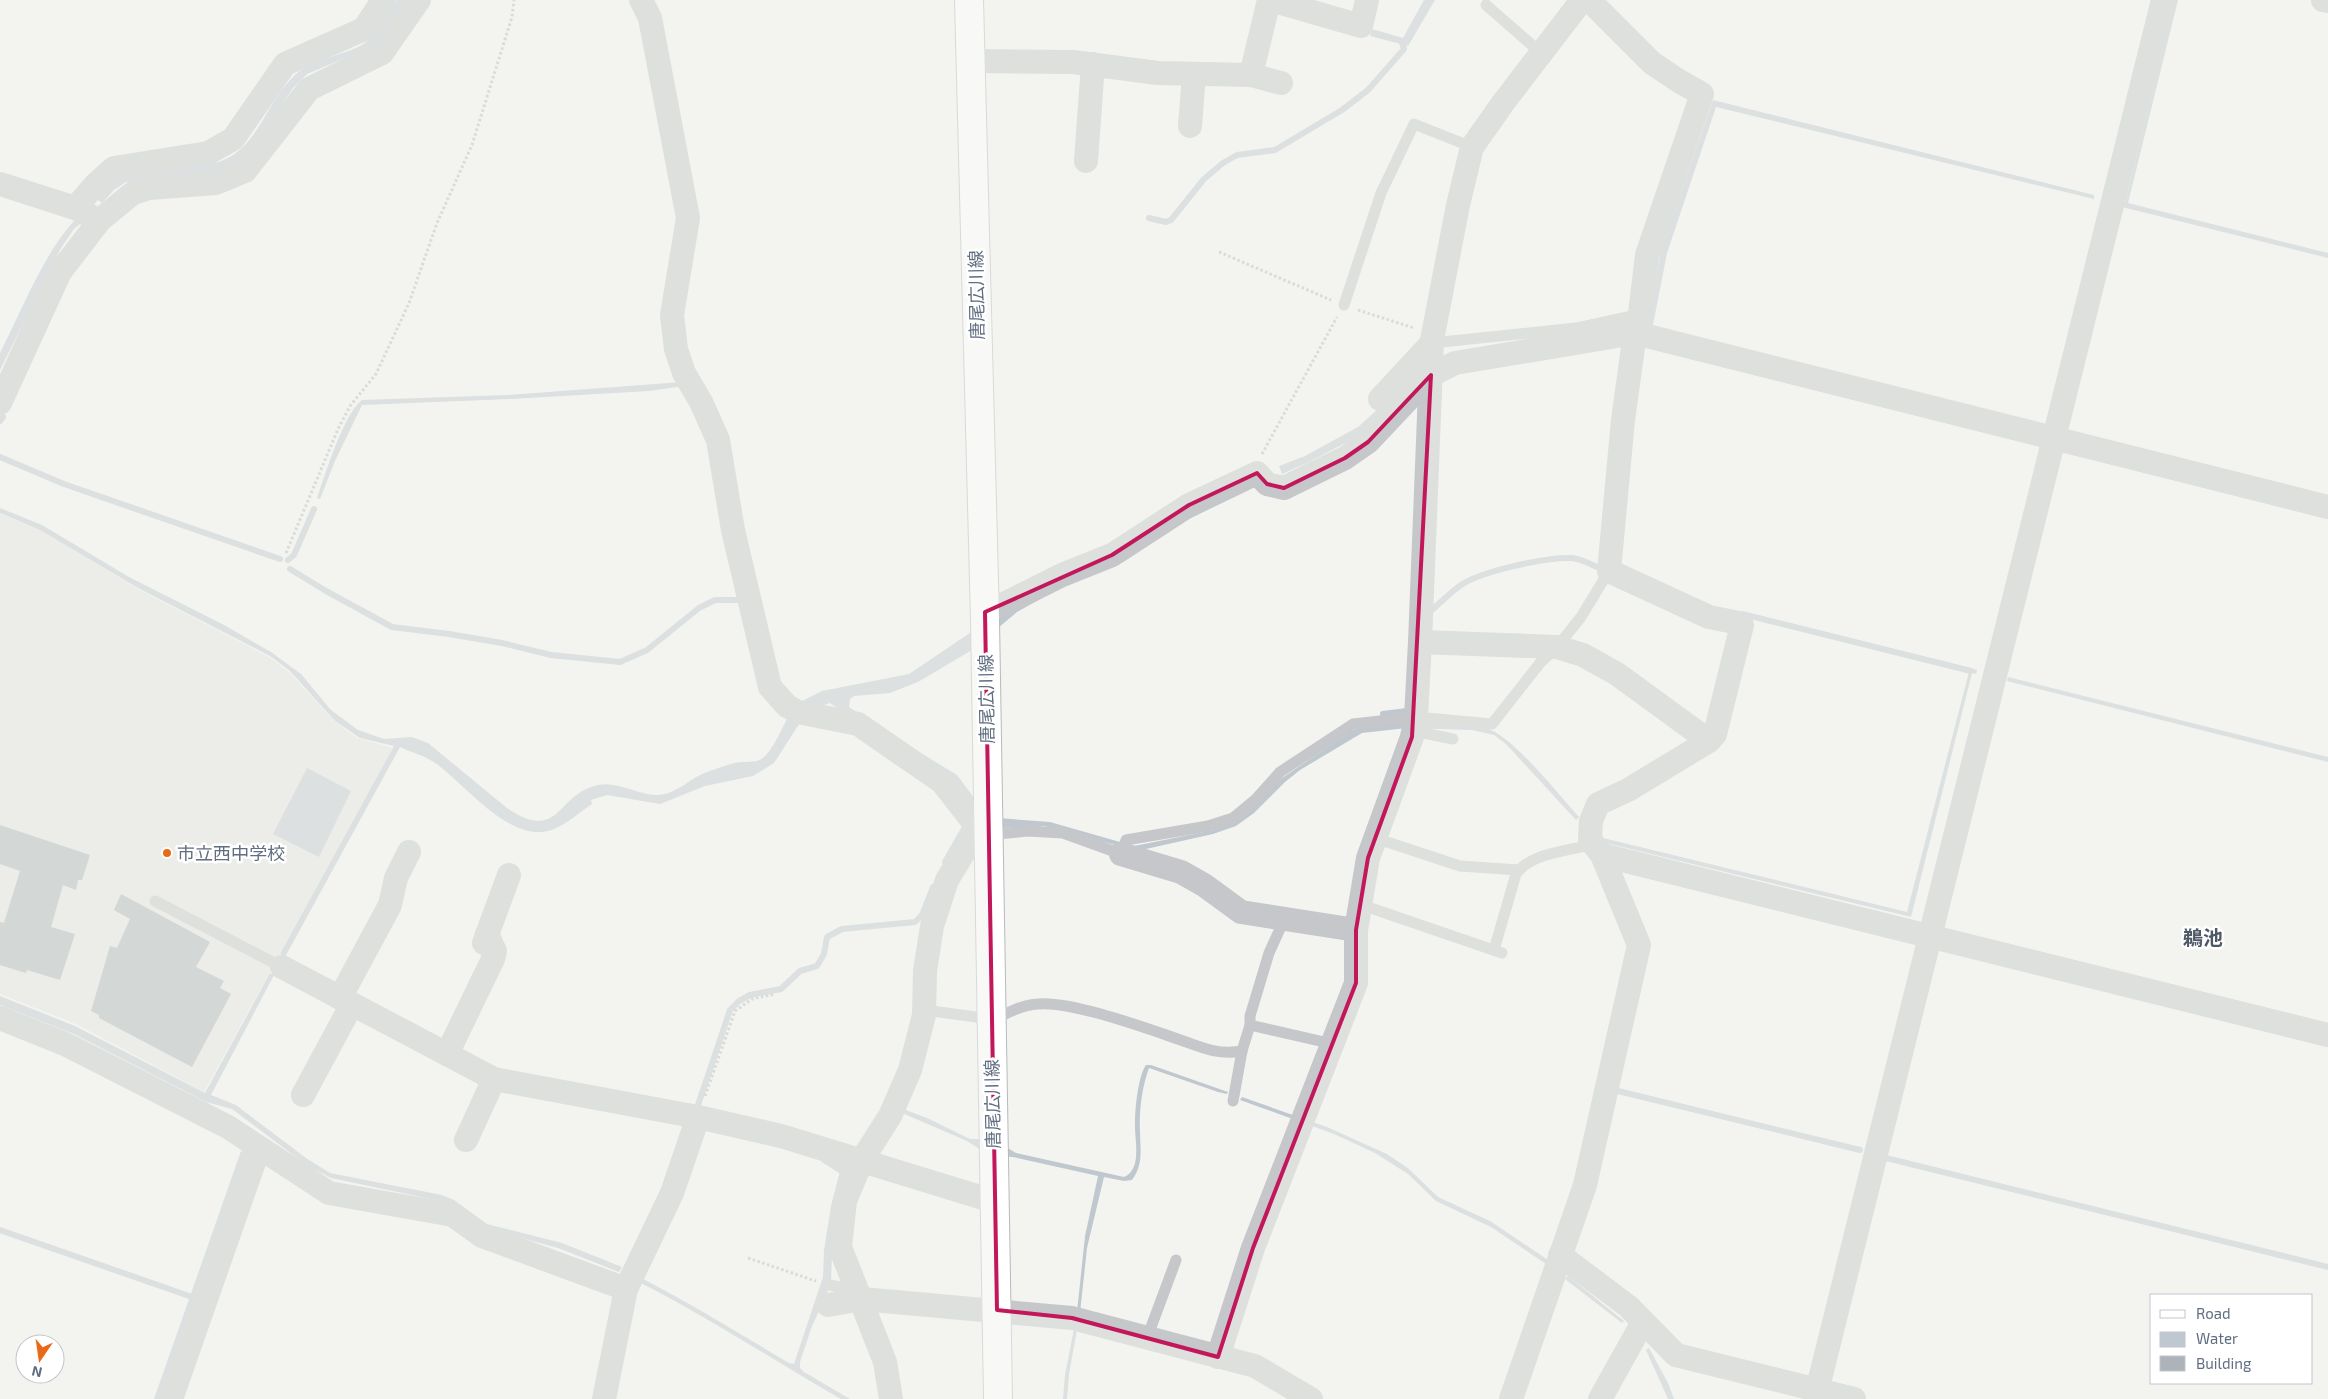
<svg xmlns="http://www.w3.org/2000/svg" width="2328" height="1399" viewBox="0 0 2328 1399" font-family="'Exo 2','Noto Sans JP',sans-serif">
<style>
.built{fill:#e4e4e3}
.water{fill:#c0c8cf}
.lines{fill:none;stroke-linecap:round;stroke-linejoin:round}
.stream{stroke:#c0c8cf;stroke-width:6}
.building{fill:#adb3b9}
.secondary-casing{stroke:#b7babf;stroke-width:30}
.path{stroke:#bcbdbf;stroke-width:3;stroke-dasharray:2.5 2.5;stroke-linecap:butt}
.lane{stroke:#c5c7cb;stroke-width:11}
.street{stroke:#c5c7cb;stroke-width:24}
.secondary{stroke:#fff;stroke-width:28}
.marked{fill:none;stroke:#c2185b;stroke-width:4;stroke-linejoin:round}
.poi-dot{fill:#e96919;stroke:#fff;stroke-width:2}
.labels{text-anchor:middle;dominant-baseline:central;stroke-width:5;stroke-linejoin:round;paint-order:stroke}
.street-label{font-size:18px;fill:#616e81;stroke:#fff}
.poi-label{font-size:18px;fill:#616e81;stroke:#fff;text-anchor:start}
.quarter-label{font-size:20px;font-weight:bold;fill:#4f5966;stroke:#fff}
</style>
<rect width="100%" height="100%" fill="#f3f4ef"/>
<polygon class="built" points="0,514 40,530 138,589 269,657 289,672 334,721 357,738 393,748 204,1092 76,1024 0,994"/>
<g class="water">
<path d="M396 0H414L383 42 307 74 293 88 246 159 229 172 126 182 114 190 102 203 96 199 117 179 215 163C259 151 264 103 295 75 317 55 350 56 367 41 379 30 387 13 396 0Z"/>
<polygon points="1424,0 1435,0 1408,46 1370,36 1372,29 1403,38"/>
<polygon points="2175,0 2178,0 2128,203 2328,253 2328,258 2122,207 2123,202 2125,203"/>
<polygon points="1713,100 2094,195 2094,199 1716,107 1667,253 1653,325 1649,324 1660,253"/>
<path d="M77 218 81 223 74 229 61 248 0 370V353C21 312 45 250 77 218Z"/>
<polygon points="1424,367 1357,437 1307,463 1282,474 1279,466 1305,456 1358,427"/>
<path d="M682 382 684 386 649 391 511 399 362 405 335 461 320 499 317 498C325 475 344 413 362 400L508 395Z"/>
<path d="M1253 488 1189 519 1123 562 1056 590 1017 612 972 650 918 682 890 693 854 696 850 699 849 707 893 736 957 775 975 799 998 818 1050 822 1134 846 1214 830 1282 778 1351 731C1381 717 1453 725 1486 728 1513 736 1559 795 1579 817L1576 820 1506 744 1494 735 1472 730 1407 728 1362 733 1300 770 1285 782 1254 813 1236 826 1213 834 1137 851 1044 826 1002 828 830 703 812 709 805 715 774 763 753 776 705 786 660 804 607 795 591 800 592 804C580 812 567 824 554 829 510 847 464 781 432 761 423 755 410 752 400 747L285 957 280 954 394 746 360 738 335 721 290 671 270 656 138 588 40 530 0 513V508L42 525 129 577 224 625 271 652 301 674 331 710 358 730 384 739 412 737 428 743 507 808C561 844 555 794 598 785 619 781 639 796 658 795 676 794 687 781 702 774 711 770 721 767 731 764 743 759 756 766 766 755 777 743 786 719 794 705L822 691 909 674 995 616 1183 516Z"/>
<polygon points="1970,668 1977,670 1976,674 1972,673 1911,917 1602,842 1603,838 1907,912"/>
<polygon points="2008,677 2328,757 2328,762 2007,681"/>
<polygon points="307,768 351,791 319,857 273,834"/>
<polygon points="270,973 274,975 211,1095 236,1105 306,1158 330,1173 442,1195 454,1200 487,1224 562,1243 622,1267 619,1272 558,1248 492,1230 450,1203 331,1178 308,1166 232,1109 206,1102 74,1034 0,1005 0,996 75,1026 205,1093"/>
<path d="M1146 1065H1151L1228 1092 1227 1094 1218 1092 1149 1068C1142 1087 1139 1111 1140 1131 1140 1149 1144 1163 1132 1180L1124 1181 1104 1177 1087 1248 1080 1313 1077 1312 1085 1236 1098 1176 1013 1157 990 1156 967 1141 902 1113 903 1109 927 1118 970 1139H980L1006 1147 1016 1153 1124 1177C1143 1169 1134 1138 1135 1123 1135 1109 1138 1076 1146 1065Z"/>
<polygon points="1242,1097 1327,1127 1387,1154 1409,1169 1438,1197 1490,1221 1548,1260 1546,1264 1491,1227 1436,1201 1408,1174 1375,1153 1334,1134 1240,1100"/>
<path d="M882 1108 832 1254 831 1281 827 1294 812 1326 800 1362V1368L804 1372 850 1399H841C773 1360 708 1317 639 1282L641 1278C692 1304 740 1334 789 1363L794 1364 823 1277 824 1250 831 1206 840 1171Z"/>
<polygon points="241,1151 246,1152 159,1399 154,1399"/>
<polygon points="1568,1276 1624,1321 1622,1323 1565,1279"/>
<polygon points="1074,1329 1077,1330 1069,1374 1067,1399 1063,1399 1065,1375"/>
<polygon points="1649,1348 1668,1383 1674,1399 1668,1399 1646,1350"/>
</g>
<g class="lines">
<g class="stream">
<polyline points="1149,218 1166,222 1171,220 1204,179 1223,163 1237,155 1275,150 1342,110 1368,90 1404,49 1402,43"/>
<polyline points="0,421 3,417"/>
<polyline points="0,457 64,484 280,559"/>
<polyline points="288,560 294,555 314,509"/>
<polyline points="290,569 326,591 392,627 449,634 502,643 551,655 620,662 647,650 699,608 715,600 741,600"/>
<path d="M1432 610C1441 602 1451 592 1461 585 1482 571 1546 557 1572 558 1581 559 1589 563 1597 567"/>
<polyline points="1742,614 1971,671"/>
<polyline points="1383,714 1407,711 1409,707"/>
<polyline points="945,862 965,827"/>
<polyline points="1618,1091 1860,1150"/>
<polyline points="697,1108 730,1010 739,1001 750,995 781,989 800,971 817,966 824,954 827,937 842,929 915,922 922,915 933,887"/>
<polyline points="1886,1158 2328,1267"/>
<polyline points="0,1230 192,1297"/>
</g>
</g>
<g class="building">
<polygon points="0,825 90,855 82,880 78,880 76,890 63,885 51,927 75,934 60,980 27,970 26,973 0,965 0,922 4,923 20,871 0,864"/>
<polygon points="121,894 210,942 196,967 224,981 220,988 231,994 192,1067 99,1018 99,1015 91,1011 110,946 117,948 130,919 114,910"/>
</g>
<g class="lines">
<defs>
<polyline id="secondary" points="969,0 985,620 998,1399"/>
</defs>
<use href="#secondary" class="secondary-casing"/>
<g class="path">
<polyline points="1219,252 1331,300"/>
<polyline points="1358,310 1414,328"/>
<polyline points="1262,454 1337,317"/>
<polyline points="286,553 338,429 350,406 376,374 409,303 437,223 472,145 512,17 514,0"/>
<polyline points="705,1096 735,1011 752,999 775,994"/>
<polyline points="748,1258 816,1281"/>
</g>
<g class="lane">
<polyline points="1486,5 1541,53"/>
<polyline points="1344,305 1381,193 1414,124 1472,147"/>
<polyline points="1432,343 1576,328 1640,314"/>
<polyline points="1414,731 1453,739"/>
<polyline points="989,835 1027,831 1063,833 1121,854 1126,840 1208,826 1233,818 1256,799 1280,772 1353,724 1416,717 1492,724 1540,663 1557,647 1581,617 1609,571"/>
<polyline points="1375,838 1460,866 1519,870"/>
<polyline points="155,901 282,967"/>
<polyline points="1359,904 1502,953"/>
<path d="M1494 950 1516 874C1532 852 1569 851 1594 844"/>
<polyline points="924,1010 991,1019"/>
<path d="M992 1021C1007 1013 1021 1005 1038 1004 1070 1001 1140 1026 1172 1037 1196 1045 1216 1056 1242 1051L1250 1025 1333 1044"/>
<polyline points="1250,1025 1250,1016 1269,953 1284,920"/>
<polyline points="1233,1101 1242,1051"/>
<polyline points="826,1158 854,1176"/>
<polyline points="830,1285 858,1291"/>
<polyline points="1147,1338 1176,1260"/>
</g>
<g class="street">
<polyline points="641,0 650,18 688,218 672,315 676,349 684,373 701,402 718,440 733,530 770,687 787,706 798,712 858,724 942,782 970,818 989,835"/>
<polyline points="1271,0 1361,26 1367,0"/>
<polyline points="1589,0 1652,63 1679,81 1702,94 1647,255 1640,314 1641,335"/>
<polyline points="2323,0 2328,1"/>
<polyline points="970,61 1073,62 1158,73 1251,75 1281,83"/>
<polyline points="1251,75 1269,0"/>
<polyline points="1190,126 1194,74"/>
<polyline points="1086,161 1093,64"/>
<polyline points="0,184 75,208 89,215"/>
<polyline points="75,208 95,185 114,168 208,153 233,139 285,64 364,29 383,0"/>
<polyline points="1635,333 1623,420 1609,571 1709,617 1734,622 1742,625 1715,734 1709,741"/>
<polyline points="1380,399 1432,343"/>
<polyline points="0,403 60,272 100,220 133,193 149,188 216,183 245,171 309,89 382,53 419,0"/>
<polyline points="985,612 1002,605 1062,575 1112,555 1189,505 1257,473 1267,484 1284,488 1345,458 1368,442 1431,375 1455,363 1635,333 2328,507"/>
<polyline points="1420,642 1557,647 1583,655 1617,674 1709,741 1628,790 1598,804 1591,821 1590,840 1602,855 1639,945 1585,1185 1511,1399"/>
<polyline points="1121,854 1181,872 1204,885 1241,912 1356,930"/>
<polyline points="1602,855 2328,1035"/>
<polyline points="484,943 509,875"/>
<polyline points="282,967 494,1079 698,1117 781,1136 993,1201"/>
<polyline points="340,998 390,905 396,878 409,852"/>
<polyline points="0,1018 65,1044 228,1127 329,1193 453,1215 482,1236 626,1289 672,1193 698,1117"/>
<polyline points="447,1054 493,959 495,951 487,934"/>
<polyline points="303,1095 352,1004"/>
<polyline points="466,1140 494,1079"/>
<polyline points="1560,1255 1629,1307 1676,1355 1854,1399"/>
<polyline points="828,1305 862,1299 1072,1318 1255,1366 1311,1399"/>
<polyline points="1218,1357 1253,1248 1356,983 1356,930 1368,858 1412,737 1416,717 1420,642 1432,340 1458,205 1472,147 1503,103 1582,0"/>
<polyline points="171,1399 259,1148"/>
<polyline points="604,1399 626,1289"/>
<polyline points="891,1399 885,1362 840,1247 845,1201 862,1160 890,1116 910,1070 924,1015 925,971 932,926 947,880 980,826"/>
<polyline points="1600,1399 1643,1322"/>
<polyline points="1815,1399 2163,0"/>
</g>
<use href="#secondary" class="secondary"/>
</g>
<path d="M0 0H2328V1399H0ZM1431 375 1412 737 1368 858 1356 930V983L1253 1248 1218 1357 1072 1318 997 1310 985 612 1112 555 1189 505 1257 473 1267 484 1284 488 1345 458 1368 442Z" fill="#f3f4ef" fill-opacity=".55" fill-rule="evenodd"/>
<path class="marked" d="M1431 375 1412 737 1368 858 1356 930V983L1253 1248 1218 1357 1072 1318 997 1310 985 612 1112 555 1189 505 1257 473 1267 484 1284 488 1345 458 1368 442Z"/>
<circle class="poi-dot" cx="167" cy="853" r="5"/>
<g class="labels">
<g class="street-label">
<text transform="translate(976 295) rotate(-91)">唐尾広川線</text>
<text transform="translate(986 699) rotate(-91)">唐尾広川線</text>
<text transform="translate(992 1104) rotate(-91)">唐尾広川線</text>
</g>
<g class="poi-label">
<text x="177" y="853">市立西中学校</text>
</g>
<g class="quarter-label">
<text x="2203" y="937">鵜池</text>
</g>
</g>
<rect x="2150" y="1294" width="162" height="90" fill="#ffffff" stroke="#c0c5cd"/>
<rect x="2160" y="1310" width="25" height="8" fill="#ffffff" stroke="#c0c5cd"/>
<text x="2196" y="1319" font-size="15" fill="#616e81">Road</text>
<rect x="2160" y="1332" width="25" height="15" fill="#c0c8cf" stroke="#c0c5cd"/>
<text x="2196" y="1344" font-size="15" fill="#616e81">Water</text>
<rect x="2160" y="1356" width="25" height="15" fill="#adb3b9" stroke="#c0c5cd"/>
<text x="2196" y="1369" font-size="15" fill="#616e81">Building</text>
<g transform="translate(40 1359) rotate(193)"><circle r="24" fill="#ffffff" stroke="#c0c5cd"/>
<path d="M0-4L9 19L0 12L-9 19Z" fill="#e96919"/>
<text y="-8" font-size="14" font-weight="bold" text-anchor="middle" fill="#616e81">N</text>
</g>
</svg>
